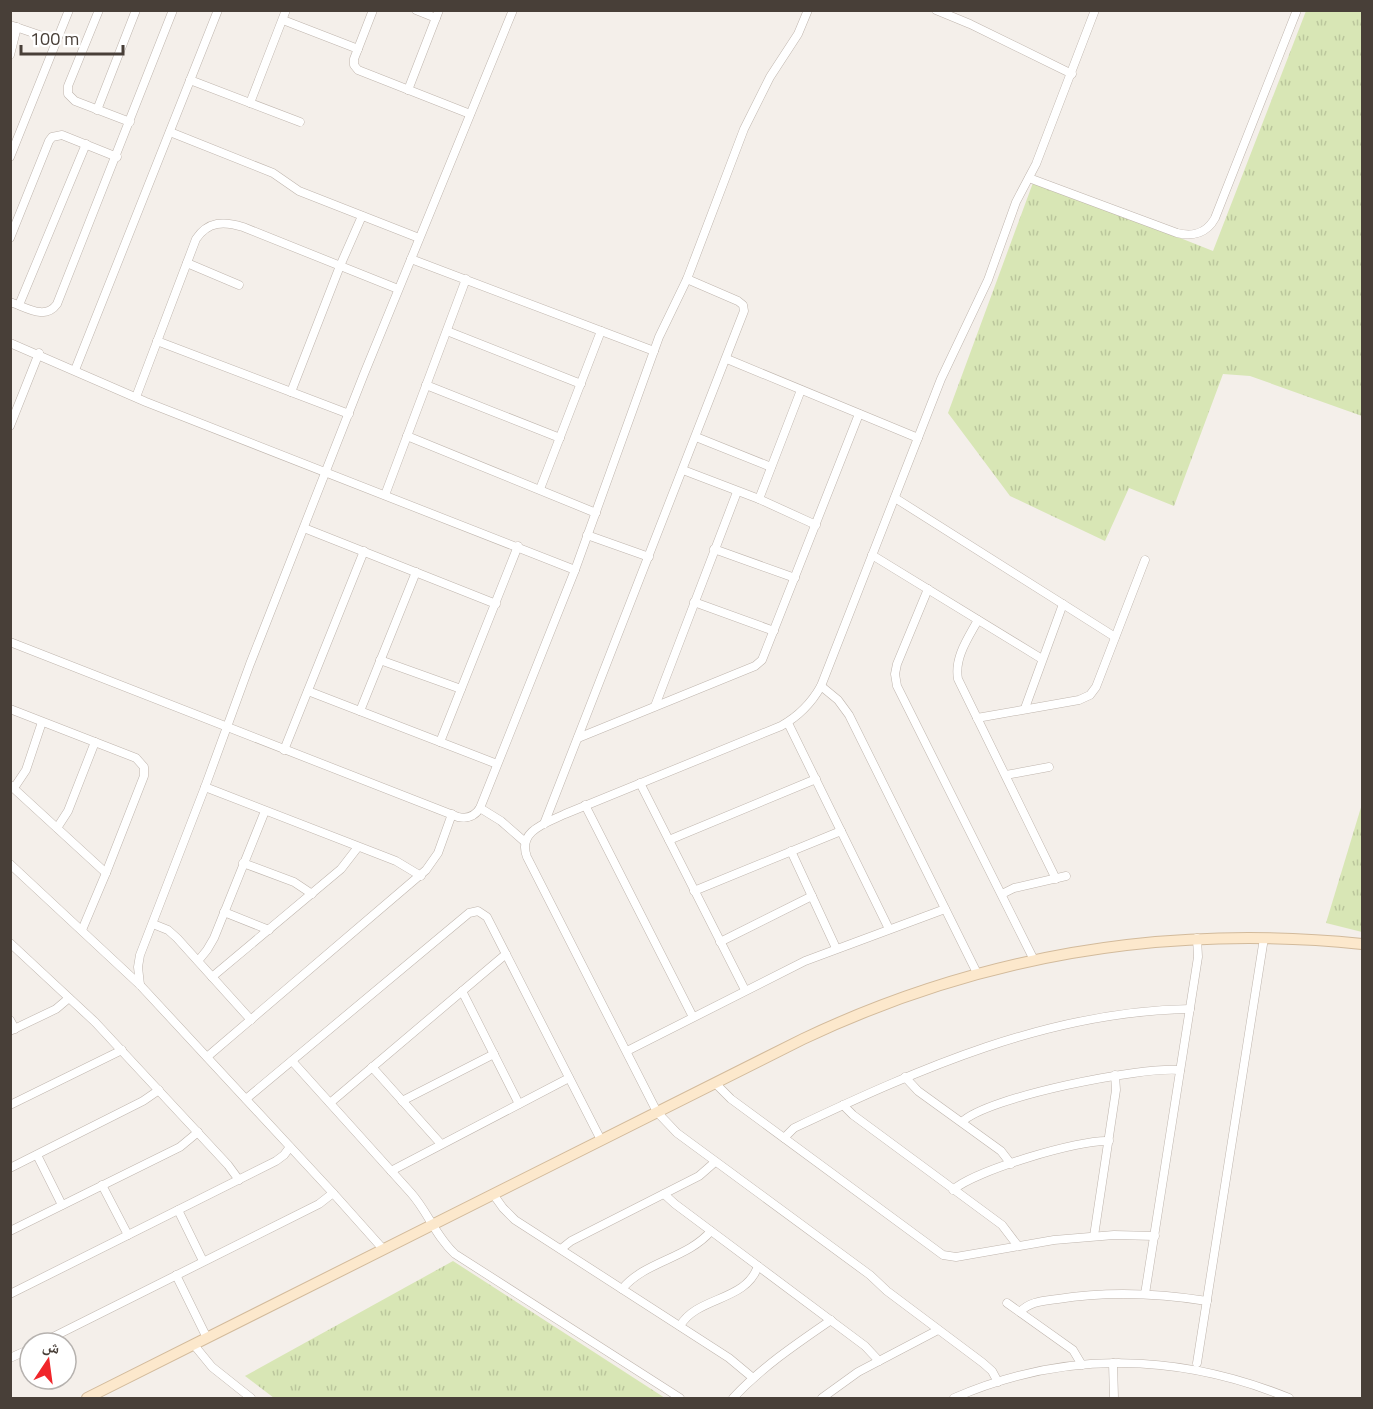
<svg xmlns="http://www.w3.org/2000/svg" width="1373" height="1409" viewBox="0 0 1373 1409" font-family="'Titillium Web','Noto Naskh Arabic',sans-serif">
<style>
.grass{fill:url(#grass-tufts)}
.lines{fill:none;stroke-linecap:round;stroke-linejoin:round}
.street-casing{stroke:#bfb5ad;stroke-width:9}
.secondary-casing{stroke:#d2ba9b;stroke-width:12}
.street{stroke:#fff;stroke-width:8}
.secondary{stroke:#fce8cc;stroke-width:10}
</style>
<defs>
<pattern id="grass-tufts" width="24" height="20" patternUnits="userSpaceOnUse" patternTransform="scale(1.5)"><rect width="24" height="20" fill="#d8e6b5"/><path d="M3 7l-1-3M5 7V3M7 7l1-3M15 17l-1-3M17 17v-4M19 17l1-3" fill="none" stroke="#bbc69c"/></pattern>
</defs>
<rect width="100%" height="100%" fill="#f4efea"/>
<g class="grass">
<polygon points="1306,11 1362,11 1362,416 1250,376 1223,374 1174,506 1129,488 1105,541 1010,496 948,413 1034,180 1213,251"/>
<polygon points="1362,804 1362,932 1326,923"/>
<polygon points="453,1261 665,1398 274,1398 245,1376"/>
</g>
<g class="lines">
<defs>
<g id="street">
<polyline points="99,10 68,86 68,94 75,101 130,122"/>
<polyline points="373,10 354,59 354,65 358,70 470,114"/>
<polyline points="416,10 436,18"/>
<polyline points="936,10 970,24 1072,74"/>
<polyline points="283,20 358,49"/>
<polyline points="10,25 57,41"/>
<polyline points="10,55 17,27"/>
<polyline points="190,80 300,122"/>
<polyline points="408,90 439,10"/>
<polyline points="250,103 286,10"/>
<polyline points="97,110 136,10"/>
<polyline points="170,132 273,173 299,191 419,238"/>
<polyline points="10,157 69,10"/>
<path d="M1029 178 1177 233C1193 237 1207 233 1215 218L1297 10"/>
<polyline points="10,238 49,141 52,137 62,135 117,157"/>
<polyline points="411,259 654,351"/>
<polyline points="187,263 239,285"/>
<path d="M10 302C26 307 45 321 57 304L173 10"/>
<polyline points="19,305 86,144"/>
<polyline points="447,331 581,384"/>
<polyline points="157,341 349,414"/>
<polyline points="10,343 146,402 575,570"/>
<polyline points="727,359 918,438"/>
<polyline points="75,370 218,10"/>
<polyline points="426,385 560,438"/>
<polyline points="291,392 340,266 362,216"/>
<path d="M136 397 196 239C208 221 224 221 243 227L398 289"/>
<polyline points="10,426 39,353"/>
<polyline points="407,436 596,513"/>
<polyline points="696,437 771,467"/>
<polyline points="683,470 759,499 816,525"/>
<polyline points="540,489 601,331"/>
<polyline points="385,495 466,279"/>
<polyline points="895,498 1115,637"/>
<polyline points="759,499 801,390"/>
<polyline points="304,528 496,604"/>
<polyline points="587,535 649,557"/>
<polyline points="714,549 795,578"/>
<polyline points="872,555 1042,659"/>
<polyline points="928,589 897,664 895,674 897,686 1034,960"/>
<polyline points="694,602 774,631"/>
<path d="M978 620C968 638 954 658 958 679L1056 879"/>
<path d="M10 642 458 817C467 819 475 816 480 808L575 570 659 337 687 279 744 129 770 77 798 34 808 10"/>
<polyline points="380,660 461,689"/>
<polyline points="821,686 838,700 849,715 977,973"/>
<polyline points="308,691 497,764"/>
<polyline points="655,706 737,492"/>
<polyline points="1025,708 1063,604"/>
<polyline points="10,709 136,758 144,767 144,776 106,873 82,930"/>
<polyline points="360,711 416,572"/>
<polyline points="977,718 1079,700 1090,695 1096,687 1145,560"/>
<polyline points="788,723 889,929"/>
<polyline points="578,738 755,666 762,660 859,414"/>
<polyline points="440,742 518,546"/>
<polyline points="284,750 364,551"/>
<polyline points="1006,775 1049,767"/>
<polyline points="640,783 745,990"/>
<polyline points="10,785 106,873"/>
<polyline points="205,787 396,861 421,876"/>
<polyline points="14,788 26,770 42,722"/>
<polyline points="585,805 693,1017"/>
<polyline points="480,808 501,821 525,842"/>
<polyline points="544,824 744,311 743,305 738,301 687,279"/>
<polyline points="57,828 68,811 95,742"/>
<polyline points="669,840 816,779"/>
<polyline points="791,851 836,948"/>
<polyline points="243,863 294,882 312,894"/>
<polyline points="10,864 140,985 333,1193 383,1249"/>
<polyline points="694,891 841,831"/>
<polyline points="1002,894 1014,888 1066,876"/>
<polyline points="224,912 269,930"/>
<polyline points="153,924 168,930 177,938 251,1020"/>
<polyline points="720,942 812,896"/>
<polyline points="10,943 95,1022 228,1165 239,1180"/>
<polyline points="198,961 207,950 214,938 265,811"/>
<polyline points="212,977 341,869 358,847"/>
<polyline points="140,985 138,967 140,955 205,787 250,664 364,374 513,10"/>
<polyline points="462,991 519,1104"/>
<polyline points="10,1020 15,1029"/>
<polyline points="10,1031 56,1009 69,998"/>
<polyline points="627,1051 805,961 945,909"/>
<polyline points="207,1057 426,870 438,853 452,814"/>
<path d="M292 1061 411 1193C428 1212 436 1237 455 1254L680 1398"/>
<polyline points="372,1067 441,1144"/>
<polyline points="905,1077 918,1091 1001,1151 1011,1164"/>
<polyline points="715,1083 731,1099 943,1255 956,1257 1054,1240 1114,1235 1155,1236"/>
<polyline points="246,1099 469,913 478,911 487,917 601,1140"/>
<polyline points="402,1101 494,1054"/>
<polyline points="330,1103 506,954"/>
<polyline points="10,1105 122,1050"/>
<polyline points="843,1105 853,1115 1002,1225 1018,1246"/>
<path d="M962 1122C987 1097 1143 1066 1180 1070"/>
<path d="M784 1138 794 1128C919 1069 1049 1011 1190 1009"/>
<polyline points="37,1155 62,1205"/>
<polyline points="10,1168 143,1101 159,1090"/>
<polyline points="391,1171 569,1078"/>
<polyline points="102,1185 128,1235"/>
<path d="M953 1190C974 1171 1080 1139 1109 1141"/>
<polyline points="493,1194 503,1208 515,1220 729,1358 753,1378"/>
<polyline points="664,1194 675,1204 865,1346 879,1361"/>
<polyline points="178,1210 203,1261"/>
<polyline points="10,1231 180,1147 198,1132"/>
<polyline points="1094,1236 1116,1090 1115,1075"/>
<polyline points="561,1249 571,1241 699,1176 715,1162"/>
<polyline points="176,1275 207,1338"/>
<path d="M622 1289C645 1261 687 1259 711 1231"/>
<polyline points="10,1294 276,1161 284,1155 290,1147"/>
<polyline points="1145,1294 1198,957 1197,938"/>
<polyline points="1007,1303 1073,1350 1082,1365"/>
<path d="M1020 1312C1030 1301 1044 1301 1058 1299 1108 1291 1157 1293 1207 1301"/>
<path d="M680 1326C697 1296 746 1302 758 1266"/>
<polyline points="41,1343 319,1204 333,1193"/>
<polyline points="194,1345 212,1367 251,1398"/>
<polyline points="10,1358 30,1349"/>
<polyline points="1113,1363 1114,1398"/>
<polyline points="1197,1363 1264,938"/>
<path d="M998 1382 992 1371 983 1363 887 1291 870 1275 677 1133 657 1112 527 857C517 831 546 823 565 814L781 726C799 716 811 704 821 686L941 379 988 280 1016 202 1036 164 1095 10"/>
<path d="M733 1398C762 1367 796 1344 831 1320"/>
<polyline points="822,1398 858,1372 938,1330"/>
<path d="M954 1398C1064 1350 1179 1353 1289 1398"/>
</g>
<path id="secondary" d="M87 1398 803 1039C980 955 1167 924 1362 944"/>
</defs>
<use href="#street" class="street-casing"/>
<use href="#secondary" class="secondary-casing"/>
<use href="#street" class="street"/>
<use href="#secondary" class="secondary"/>
</g>
<rect width="1373" height="1409" fill="none" stroke="#483f38" stroke-width="24"/>
<g transform="translate(48 1361) rotate(13)"><circle r="28" fill="#ffffff" stroke="#b6b2af" stroke-width="1.5"/>
<path d="M0-4.5L10 22L0 15L-10 22Z" fill="#f0252a"/>
<text y="-9" font-size="16" font-weight="bold" text-anchor="middle" fill="#483f38">ش</text>
</g>
<path d="M21 45v9h102v-9" fill="none" stroke="#483f38" stroke-width="3"/>
<text x="30" y="45" font-size="18" fill="#483f38" stroke="#ffffff" stroke-width="4.5" paint-order="stroke">100 m</text>
</svg>
